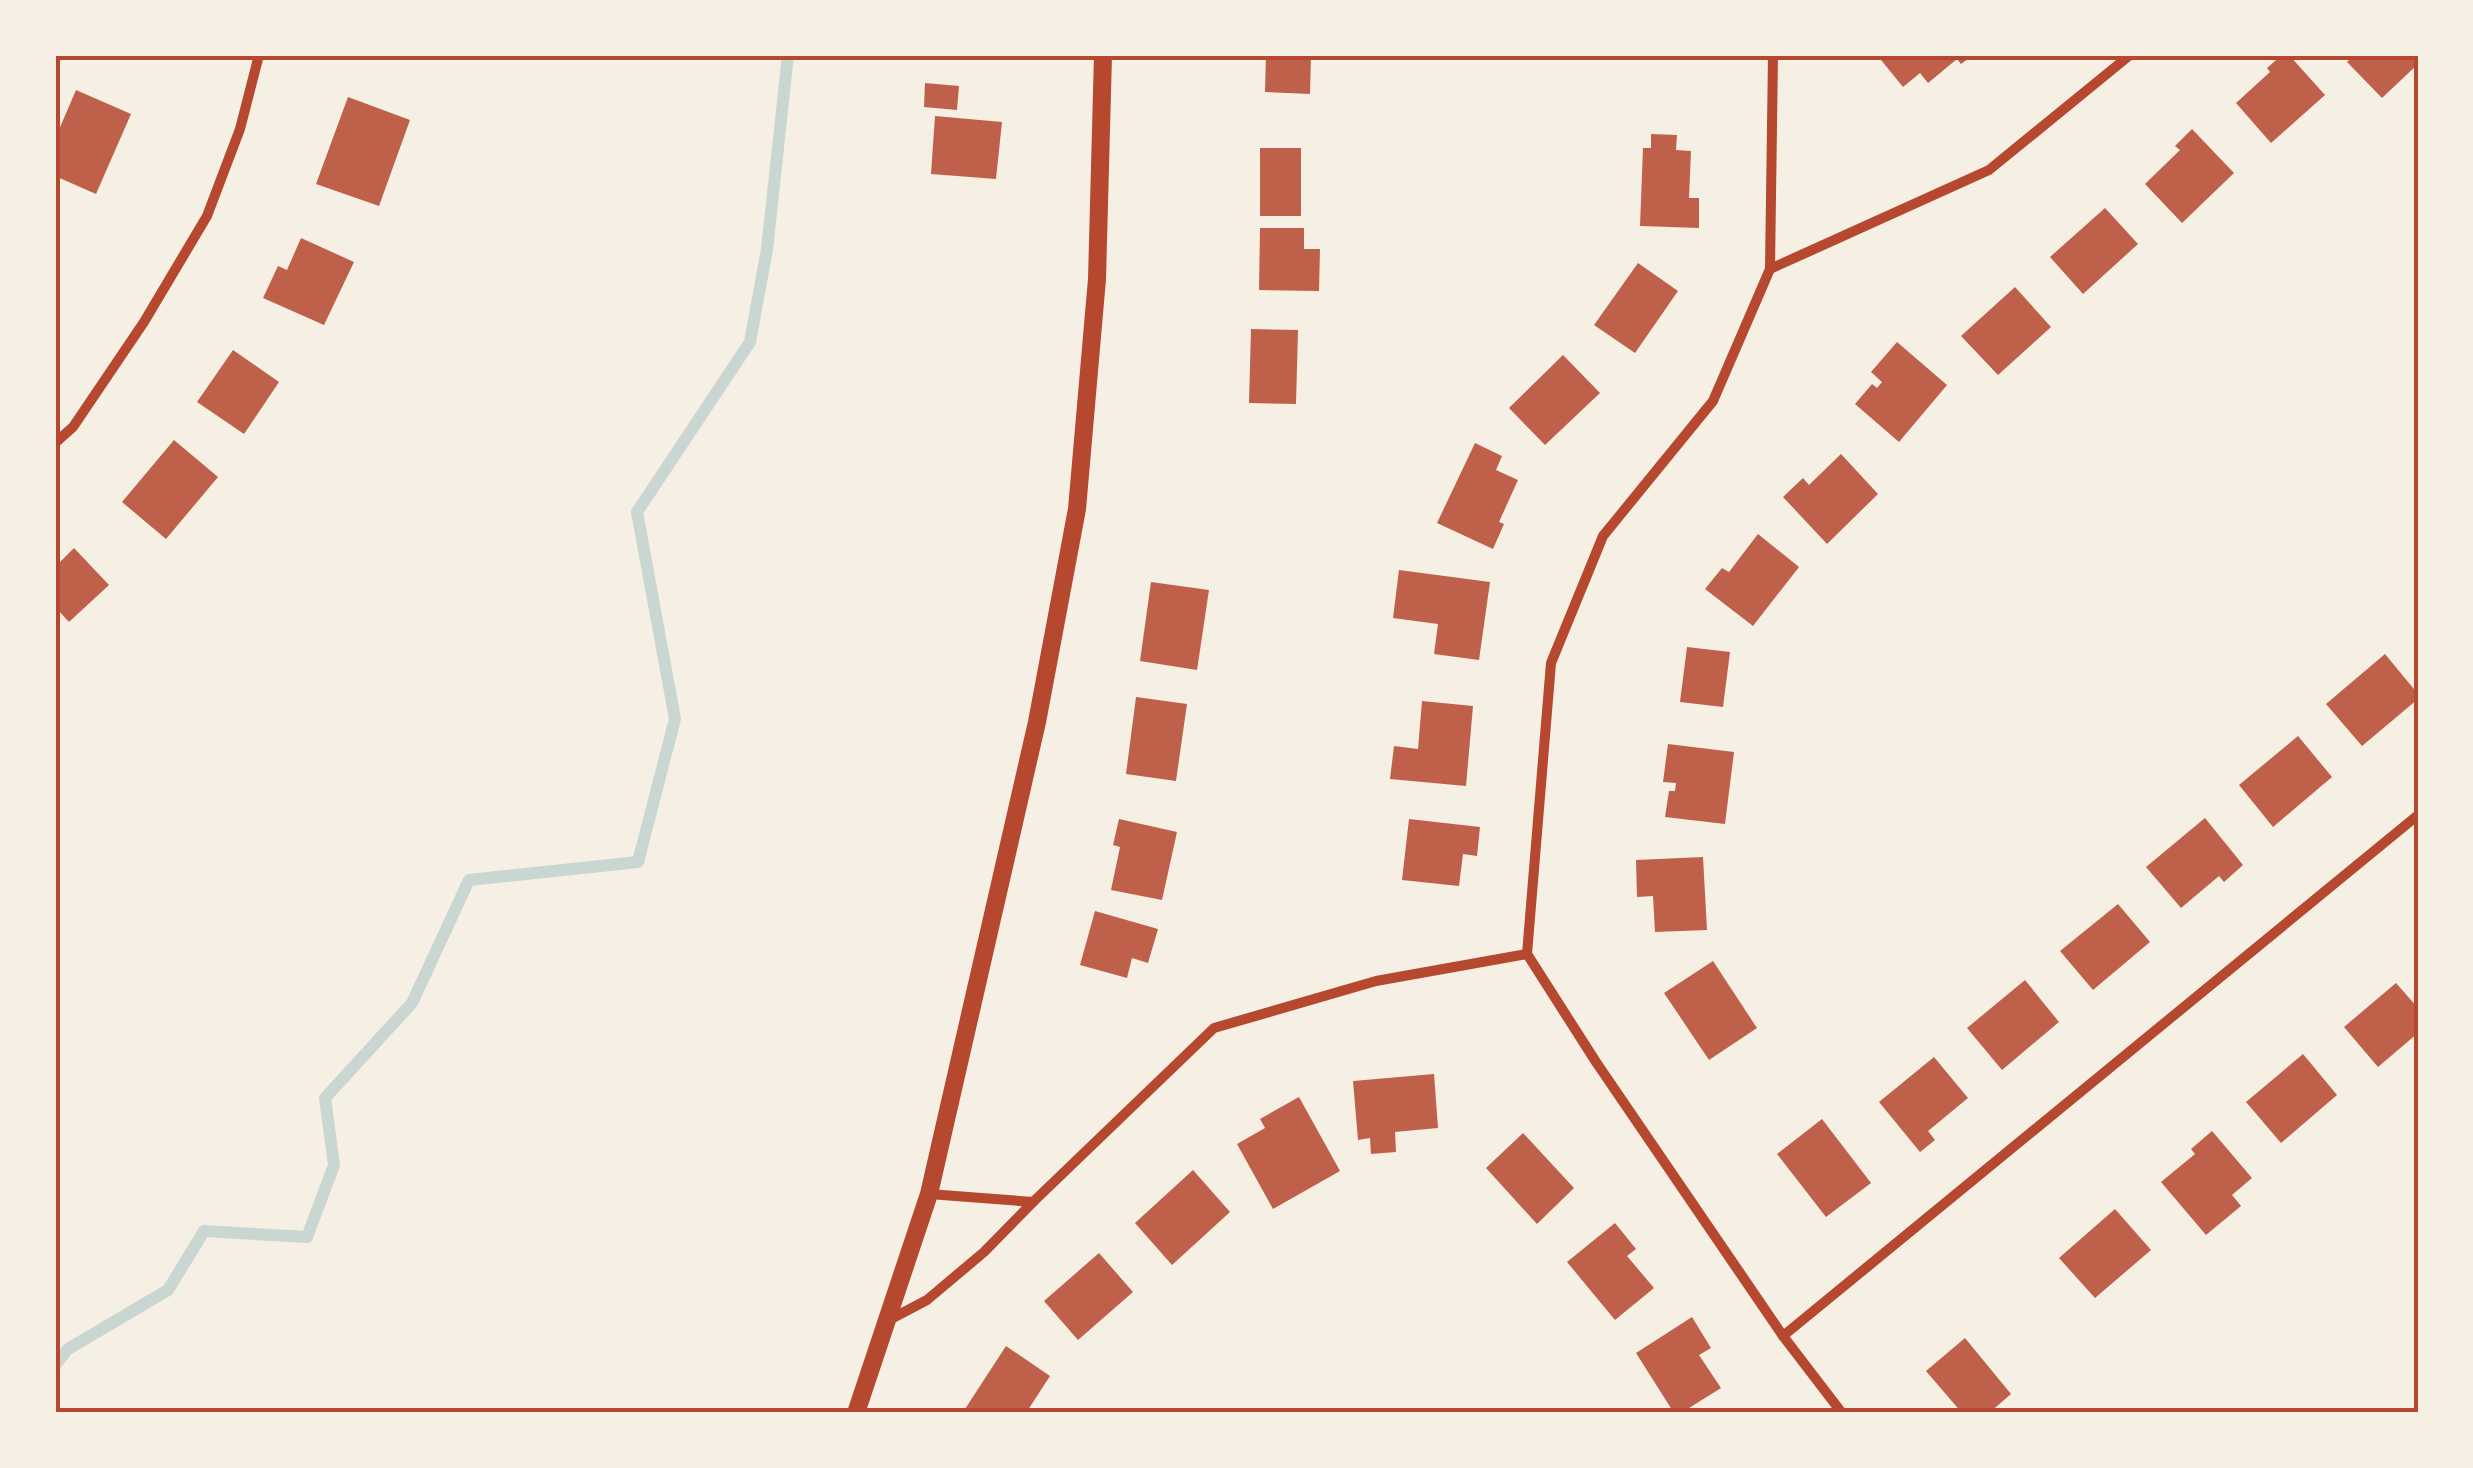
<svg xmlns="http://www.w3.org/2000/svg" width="2473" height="1468" viewBox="0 0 2473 1468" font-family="'Open Sans',sans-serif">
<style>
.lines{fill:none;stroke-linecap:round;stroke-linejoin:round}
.stream{stroke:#c9d6d2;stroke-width:12}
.building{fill:#bf614a}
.minor{stroke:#b5482f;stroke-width:10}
.tertiary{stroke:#b5482f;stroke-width:18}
.neatline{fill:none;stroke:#b5482f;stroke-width:4}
</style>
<rect width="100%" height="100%" fill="#f6efe4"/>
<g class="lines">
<polyline class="stream" points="55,1365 68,1349 168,1290 204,1231 307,1237 334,1165 325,1098 412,1003 469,880 638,862 675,719 637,512 750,342 767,249 788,55"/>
</g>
<g class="building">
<polygon points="1266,55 1311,55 1310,94 1265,92"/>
<polygon points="1877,55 1973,55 1961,64 1957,59 1928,83 1920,73 1903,87"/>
<polygon points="2282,55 2289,55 2325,95 2271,143 2236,103 2270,72 2267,68"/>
<polygon points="2355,55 2415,55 2418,59 2418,64 2382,98 2347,62"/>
<polygon points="925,83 959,86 957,110 924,107"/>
<polygon points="76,90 131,114 96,194 55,176 55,139"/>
<polygon points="348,97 410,120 379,206 316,184"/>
<polygon points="935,116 1002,122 996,179 931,174"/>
<polygon points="2192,129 2234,173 2182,223 2145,184 2180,150 2175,146"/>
<polygon points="1651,134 1677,135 1676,150 1691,151 1689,198 1699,198 1699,228 1640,226 1643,148 1651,148"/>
<rect x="1260" y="148" width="41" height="68"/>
<polygon points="2105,208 2138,244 2083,294 2050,257"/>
<polygon points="1260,228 1304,228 1304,249 1320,249 1319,291 1259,290"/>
<polygon points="301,238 354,262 324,325 263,298 278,266 287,270"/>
<polygon points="1638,263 1678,291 1635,353 1594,325"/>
<polygon points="2015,287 2051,327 1998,375 1961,336"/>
<polygon points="1251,329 1298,330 1296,404 1249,403"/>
<polygon points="1897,342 1947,385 1899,442 1855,404 1872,384 1877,388 1882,382 1871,372"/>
<polygon points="233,350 279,382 244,434 197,402"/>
<polygon points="1563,355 1600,393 1545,445 1509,408"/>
<polygon points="174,440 218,477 166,539 122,502"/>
<polygon points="1475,443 1502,456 1496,470 1518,480 1499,522 1504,524 1493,549 1437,523"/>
<polygon points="1841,454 1878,494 1827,544 1783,497 1803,478 1809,485"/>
<polygon points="1758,534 1799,567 1753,626 1705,589 1722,568 1729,572"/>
<polygon points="74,548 109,585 69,622 55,607 55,567"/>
<polygon points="1399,570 1490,582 1479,660 1434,654 1438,624 1393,618"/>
<polygon points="1151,582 1209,590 1197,670 1140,661"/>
<polygon points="1687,647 1730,652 1723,707 1680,702"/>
<polygon points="2385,654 2418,694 2418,699 2362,746 2326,704"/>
<polygon points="1136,697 1187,704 1176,781 1126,774"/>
<polygon points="1422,701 1473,706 1466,786 1390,779 1394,746 1418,749"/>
<polygon points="2298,736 2332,777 2273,827 2239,785"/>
<polygon points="1668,744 1734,752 1725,824 1665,817 1669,791 1675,791 1676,783 1663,782"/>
<polygon points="2205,818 2243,865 2224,882 2219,876 2181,908 2146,867"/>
<polygon points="1119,819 1177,832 1162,900 1111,890 1120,847 1113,845"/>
<polygon points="1409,819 1480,827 1477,856 1463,854 1459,886 1402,880"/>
<polygon points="1703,857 1707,930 1655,932 1653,896 1637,897 1636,860"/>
<polygon points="2118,904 2150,942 2093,990 2060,951"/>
<polygon points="1095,911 1158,929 1148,963 1132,958 1127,978 1080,965"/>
<polygon points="1713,961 1757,1028 1709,1060 1664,993"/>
<polygon points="2025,980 2059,1022 2002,1070 1967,1028"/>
<polygon points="2396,983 2418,1008 2418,1033 2378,1067 2344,1027"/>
<polygon points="2303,1054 2337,1095 2281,1143 2246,1102"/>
<polygon points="1934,1057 1968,1098 1928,1131 1935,1140 1920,1152 1879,1102"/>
<polygon points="1434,1074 1438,1128 1395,1132 1396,1152 1371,1154 1370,1138 1358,1140 1353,1081"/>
<polygon points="1299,1097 1340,1171 1273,1209 1237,1144 1265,1128 1260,1119"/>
<polygon points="1822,1119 1871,1183 1826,1217 1777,1154"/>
<polygon points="2212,1131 2252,1178 2232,1195 2241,1206 2206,1235 2161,1182 2195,1154 2191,1149"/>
<polygon points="1523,1133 1574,1188 1537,1224 1486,1168"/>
<polygon points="1193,1170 1230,1212 1172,1265 1135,1223"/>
<polygon points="2115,1209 2151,1250 2095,1298 2059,1258"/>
<polygon points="1615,1223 1636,1249 1627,1256 1654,1288 1615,1320 1567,1262"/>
<polygon points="1099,1253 1133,1292 1078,1340 1044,1301"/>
<polygon points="1692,1317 1711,1348 1699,1355 1721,1388 1681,1413 1674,1413 1636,1353"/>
<polygon points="1965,1338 2011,1394 1989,1413 1962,1413 1926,1371"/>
<polygon points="1006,1346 1050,1376 1026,1413 972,1413 965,1409"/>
</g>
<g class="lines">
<g class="minor">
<polyline points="1773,55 1770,269 1713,401 1603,536 1551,663 1527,954 1596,1062 1783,1336 1842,1413"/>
<polyline points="1770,269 1989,170 2130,55"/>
<polyline points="55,443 73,427 144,322 207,216 240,129 259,55"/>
<polyline points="929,1194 1033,1202"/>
<polyline points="889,1320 927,1300 984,1252 1033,1202 1214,1028 1376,981 1527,954"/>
<polyline points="1783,1336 2418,815"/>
</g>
<polyline class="tertiary" points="856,1413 929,1194 1037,722 1077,509 1097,279 1103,55"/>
</g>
<rect width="2473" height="1468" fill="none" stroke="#f6efe4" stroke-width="115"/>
<rect x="58" y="58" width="2358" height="1352" class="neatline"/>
</svg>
